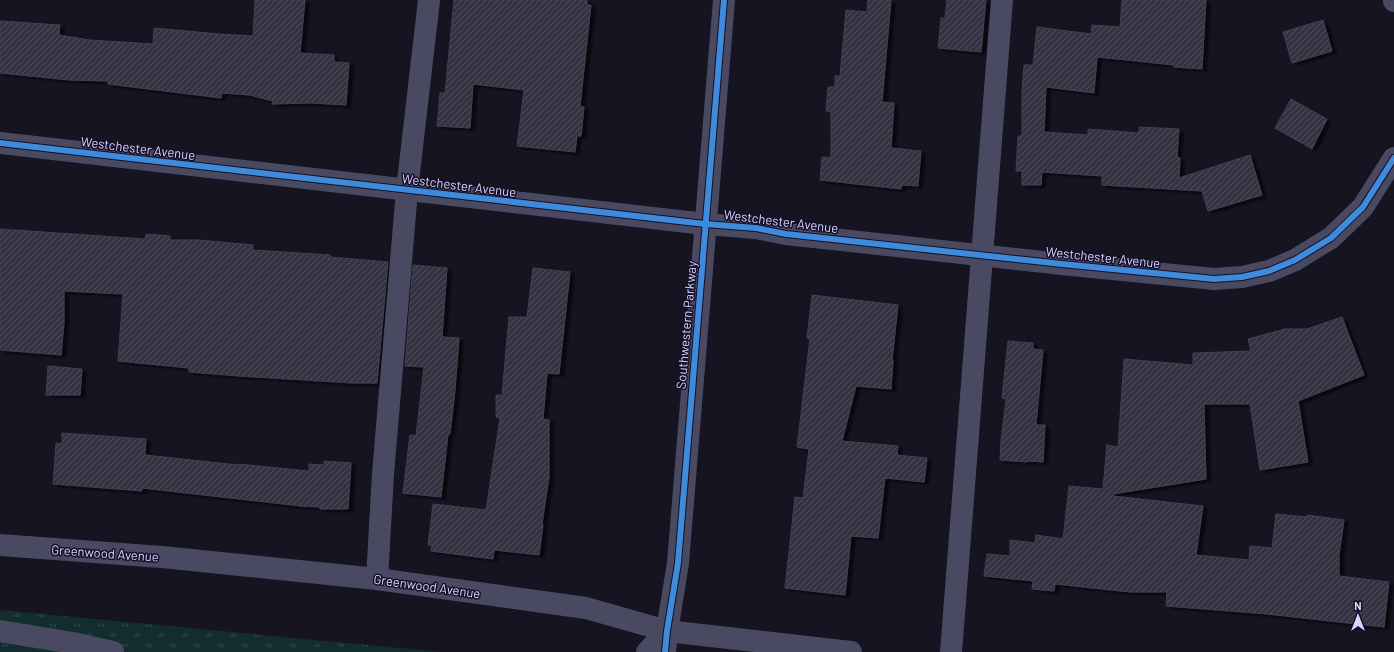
<svg xmlns="http://www.w3.org/2000/svg" width="1394" height="652" viewBox="0 0 1394 652" font-family="Barlow,sans-serif">
<style>
.grass{fill:url(#grass-tufts)}
.building{fill:url(#building-hatch);stroke:#433f54;filter:url(#shadow)}
.lines{fill:none;stroke-linecap:round;stroke-linejoin:round}
.minor{stroke:#4a4962;stroke-width:22}
.cycleway-casing{stroke:#130f26;stroke-width:8}
.cycleway{stroke:#408adc;stroke-width:6}
.labels{text-anchor:middle;dominant-baseline:central;stroke-width:3;stroke-linejoin:round;paint-order:stroke}
.street-label{font-size:13px;fill:#d9d4ff;stroke:#130f26}
</style>
<defs>
<pattern id="grass-tufts" width="24" height="20" patternUnits="userSpaceOnUse"><rect width="24" height="20" fill="#132c2d"/><path d="M3 7l-1-3M5 7V3M7 7l1-3M15 17l-1-3M17 17v-4M19 17l1-3" fill="none" stroke="#354a4c"/></pattern>
<pattern id="building-hatch" width="6" height="6" patternUnits="userSpaceOnUse"><rect width="6" height="6" fill="#343243"/><path d="M-1 1l2-2M0 6l6-6M5 7l2-2" fill="none" stroke="#514f5f"/></pattern>
<filter id="shadow"><feDropShadow dx="4.5" dy="2.5" stdDeviation="1" flood-color="#0009"/></filter>
</defs>
<rect width="100%" height="100%" fill="#161421"/>
<polygon class="grass" points="0,610 442,652 0,652"/>
<g class="building">
<polygon points="255,0 305,0 300,53 334,55 334,62 349,63 346,105 312,103 272,104 273,101 250,95 222,93 221,98 108,84 108,81 69,80 0,73 0,21 60,25 59,35 90,40 153,44 154,28 219,34 253,36"/>
<polygon points="454,0 587,0 587,5 591,5 580,106 584,107 581,136 577,136 575,152 517,146 524,90 473,84 470,128 437,126 440,93 445,93"/>
<polygon points="868,0 891,0 882,102 894,103 891,148 921,151 918,186 902,185 901,189 820,180 822,157 831,158 831,112 826,111 828,87 835,87 835,76 840,76 846,10 867,12"/>
<polygon points="947,0 986,0 981,52 938,48 941,18 945,18"/>
<polygon points="1122,0 1206,0 1202,69 1174,67 1174,65 1097,57 1094,93 1046,87 1044,132 1088,135 1088,129 1139,133 1139,127 1179,129 1177,157 1180,158 1179,178 1250,155 1262,195 1208,211 1202,191 1102,185 1102,176 1042,172 1041,185 1022,185 1022,171 1016,171 1018,136 1022,136 1022,91 1024,65 1033,65 1037,27 1091,34 1092,25 1120,27"/>
<polygon points="1323,20 1332,51 1292,63 1283,32"/>
<polygon points="1291,99 1327,119 1312,149 1275,128"/>
<polygon points="0,229 145,239 146,234 170,236 170,240 199,240 253,245 253,250 330,255 330,257 388,262 377,383 352,383 239,376 189,372 189,368 118,361 123,294 64,291 64,323 61,355 0,350"/>
<polygon points="413,265 447,268 442,337 459,338 455,390 450,434 448,434 441,497 403,493 410,435 416,436 424,367 405,366"/>
<polygon points="533,268 570,272 559,374 547,373 543,419 549,420 549,477 542,524 543,525 539,555 494,550 493,559 431,551 432,545 428,545 433,504 486,510 500,418 496,417 496,395 502,395 509,317 527,317"/>
<polygon points="812,295 898,305 892,360 893,360 891,389 856,386 842,441 898,446 897,455 927,458 924,482 885,478 878,538 851,536 845,595 785,588 795,497 803,498 809,449 797,447 810,339 807,338"/>
<polygon points="1342,317 1364,375 1298,401 1308,462 1260,470 1250,404 1204,404 1206,479 1113,494 1113,496 1203,506 1196,555 1249,560 1250,546 1272,548 1276,514 1307,517 1307,515 1344,520 1339,555 1339,576 1389,582 1384,627 1267,614 1166,606 1167,592 1130,592 1055,584 1054,591 1032,589 1033,581 984,576 987,554 1010,556 1010,540 1035,543 1036,535 1063,539 1069,486 1103,489 1107,445 1118,447 1124,359 1193,365 1193,353 1251,351 1248,339 1285,329 1307,329"/>
<polygon points="1008,341 1033,343 1033,349 1043,350 1036,425 1045,425 1043,462 1027,461 1027,462 1000,460 1001,441 1006,399 1002,398"/>
<polygon points="48,366 82,369 80,395 46,395"/>
<polygon points="62,433 146,439 145,455 238,465 238,464 309,471 309,464 324,465 324,461 351,463 348,509 320,509 320,507 301,506 142,488 142,491 53,484 56,443 62,444"/>
</g>
<g class="lines">
<g class="minor">
<polyline points="1394,0 1394,1"/>
<polyline points="0,143 705,224 756,228 786,234 1062,264 1214,279 1242,277 1269,271 1295,260 1331,238 1363,207 1394,158"/>
<polyline points="0,545 162,557 377,579 586,608 667,631 851,652"/>
<polyline points="377,579 383,474 407,190 429,0"/>
<polyline points="0,631 73,643 113,652"/>
<polyline points="647,652 667,631"/>
<polyline points="665,652 667,631 678,563 724,0"/>
<polyline points="951,652 1002,0"/>
</g>
<defs>
<g id="cycleway">
<polyline points="0,143 705,224 756,228 786,234 1062,264 1214,279 1242,277 1269,271 1295,260 1331,238 1363,207 1394,158"/>
<polyline points="665,652 667,631 678,563 724,0"/>
</g>
</defs>
<use href="#cycleway" class="cycleway-casing"/>
<use href="#cycleway" class="cycleway"/>
</g>
<g class="labels">
<g class="street-label">
<text transform="translate(138 148) rotate(7)">Westchester Avenue</text>
<text transform="translate(459 185) rotate(7)">Westchester Avenue</text>
<text transform="translate(781 221) rotate(7)">Westchester Avenue</text>
<text transform="translate(1103 257) rotate(6)">Westchester Avenue</text>
<text transform="translate(686 325) rotate(-85)">Southwestern Parkway</text>
<text transform="translate(105 553) rotate(4)">Greenwood Avenue</text>
<text transform="translate(427 586) rotate(8)">Greenwood Avenue</text>
</g>
</g>
<g transform="translate(1358 616)" stroke="#130f26" stroke-width="3" paint-order="stroke">
<path d="M0-3L7 15L0 10L-7 15Z" fill="#d9d4ff"/>
<text y="-6" font-size="11" font-weight="bold" text-anchor="middle" fill="#d9d4ff">N</text>
</g>
</svg>
